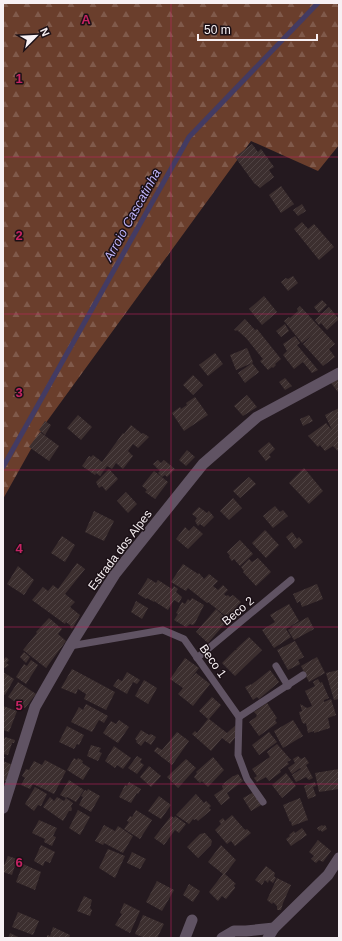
<svg xmlns="http://www.w3.org/2000/svg" width="342" height="941" viewBox="0 0 342 941" font-family="Helvetica,sans-serif">
<style>
.forest{fill:url(#forest-firs)}
.lines{fill:none;stroke-linecap:round;stroke-linejoin:round}
.stream{stroke:#433b63;stroke-width:5}
.building{fill:url(#building-hatch)}
.service{stroke:#605363;stroke-width:7}
.minor{stroke:#605363;stroke-width:11}
.tertiary{stroke:#605363;stroke-width:11}
.grid{fill:none;stroke:#c52363;stroke-width:1;stroke-opacity:0.55}
.labels{text-anchor:middle;dominant-baseline:central;stroke-width:3;stroke-linejoin:round;paint-order:stroke}
.street-label{font-size:12px;fill:#f7f0f3;stroke:#1b1016}
.water-label{font-size:13px;font-style:italic;fill:#bfb4fa;stroke:#1b1016}
.grid-label{font-size:13px;text-anchor:middle;font-weight:bold;fill:#c52363;stroke:#1b1016;stroke-width:3;stroke-linejoin:round;paint-order:stroke}
</style>
<defs>
<pattern id="forest-firs" width="22" height="20" patternUnits="userSpaceOnUse"><rect width="22" height="20" fill="#6a3e2c"/><path d="M5 1l3.5 6h-7zM16 11l3.5 6h-7z" fill="#805a4b"/></pattern>
<pattern id="building-hatch" width="6" height="6" patternUnits="userSpaceOnUse"><rect width="6" height="6" fill="#3c2f2f"/><path d="M-1 1l2-2M0 6l6-6M5 7l2-2" fill="none" stroke="#4f4343"/></pattern>
</defs>
<rect width="100%" height="100%" fill="#24191f"/>
<polygon class="forest" points="3,3 339,3 339,145 318,171 251,141 45,424 3,499"/>
<g class="lines">
<polyline class="stream" points="3,467 189,137 318,3"/>
</g>
<g class="building">
<polygon points="252,144 258,152 261,149 274,167 269,170 274,177 260,188 254,183 235,157"/>
<polygon points="281,186 294,204 281,213 269,195"/>
<polygon points="302,204 306,211 298,216 293,210"/>
<polygon points="302,222 308,229 314,224 334,247 319,260 294,229"/>
<polygon points="293,276 298,283 288,291 281,282 286,278 288,279"/>
<polygon points="264,296 277,312 262,325 249,309"/>
<polygon points="322,300 327,305 319,313 314,307"/>
<polygon points="300,306 335,344 329,349 335,357 323,366 303,344 313,335 302,343 284,321 289,317 290,318 298,311 297,309"/>
<polygon points="329,307 339,319 327,330 321,323 319,325 315,320"/>
<polygon points="245,319 255,330 257,329 281,359 275,364 276,365 273,368 272,367 268,370 260,361 263,359 246,338 237,330 236,331 234,330"/>
<polygon points="285,324 289,331 281,337 276,331"/>
<polygon points="295,336 300,343 297,345 318,370 312,373 303,362 294,369 283,355 287,351 283,344"/>
<polygon points="247,348 253,362 252,363 259,372 245,383 238,373 252,363 236,370 230,355"/>
<polygon points="215,353 223,364 208,376 199,365"/>
<polygon points="193,375 203,385 193,395 183,385"/>
<polygon points="285,378 292,386 285,390 279,382"/>
<polygon points="339,378 339,392 338,392 331,383"/>
<polygon points="247,395 257,407 243,416 234,406"/>
<polygon points="195,397 208,415 184,431 172,413 180,407 181,409 187,405 186,403"/>
<polygon points="339,408 339,437 338,437 339,452 333,446 325,451 320,445 318,447 308,436 326,423 332,430 325,415"/>
<polygon points="78,415 92,427 81,440 67,428"/>
<polygon points="309,415 313,421 303,426 300,419"/>
<polygon points="45,421 51,425 45,435 39,430"/>
<polygon points="131,425 142,434 143,433 149,437 138,448 133,444 128,451 133,456 123,469 116,463 112,469 107,466 100,476 96,473 95,475 82,466 89,456 91,457 93,455 102,462 123,433 124,434"/>
<polygon points="40,432 59,446 49,461 29,447"/>
<polygon points="269,442 275,449 269,455 271,457 266,461 258,451"/>
<polygon points="187,450 195,457 186,466 179,460"/>
<polygon points="158,460 161,463 164,460 175,469 167,477 165,475 162,477 158,473 160,471 153,464"/>
<polygon points="304,468 323,491 309,504 289,483"/>
<polygon points="109,469 118,479 106,491 102,486 99,488 96,482"/>
<polygon points="154,471 168,482 155,499 145,492 147,490 142,486"/>
<polygon points="249,477 256,484 240,498 233,491"/>
<polygon points="126,492 137,504 128,513 117,501"/>
<polygon points="233,498 242,508 229,520 220,511"/>
<polygon points="275,506 280,512 283,510 288,516 273,528 263,516"/>
<polygon points="199,507 207,513 209,511 214,517 204,527 200,524 198,526 195,521 197,518 192,514"/>
<polygon points="94,511 114,521 104,541 85,532"/>
<polygon points="194,526 203,534 188,549 176,539 185,527 189,531"/>
<polygon points="265,530 279,545 266,558 252,543"/>
<polygon points="292,532 297,539 299,537 303,542 295,549 286,537"/>
<polygon points="62,536 75,545 65,562 51,553"/>
<polygon points="240,540 253,554 240,566 234,559 232,561 229,557 230,556 227,552"/>
<polygon points="258,558 271,572 256,586 243,572 244,571 241,567 249,559 252,562"/>
<polygon points="77,563 85,569 65,594 75,602 70,607 80,615 72,629 70,627 71,626 66,622 65,624 32,600 43,587 48,591 53,585 58,589"/>
<polygon points="183,564 198,574 199,573 204,579 209,574 218,581 213,586 218,590 223,585 228,590 224,594 226,596 228,595 230,597 233,595 241,602 236,607 237,608 228,618 208,602 207,603 188,588 186,591 171,582"/>
<polygon points="18,566 34,580 24,595 7,584"/>
<polygon points="148,578 156,583 158,580 172,589 174,586 178,589 176,592 182,597 179,603 174,600 168,610 154,601 154,602 147,598 146,599 138,594"/>
<polygon points="317,584 323,599 302,607 300,601 297,603 293,594"/>
<polygon points="192,598 204,605 195,623 193,625 190,624 186,627 174,620 178,614 176,613 182,602 185,604 188,599 190,601"/>
<polygon points="136,601 148,608 142,619 131,612"/>
<polygon points="289,604 299,621 286,629 291,637 274,648 262,630 275,622 270,615"/>
<polygon points="216,609 228,620 208,643 196,632"/>
<polygon points="308,617 314,629 294,640 288,630 293,627 292,626"/>
<polygon points="49,618 62,629 58,634 66,641 46,668 23,650 37,633 36,632"/>
<polygon points="249,637 262,650 235,676 222,663 235,650 237,650 236,649"/>
<polygon points="295,641 304,657 298,660 300,664 288,670 277,650"/>
<polygon points="24,652 30,657 26,663 20,657"/>
<polygon points="6,657 9,660 6,663 9,665 5,668 3,666 3,660"/>
<polygon points="317,657 325,673 309,682 301,666"/>
<polygon points="185,658 199,668 187,683 196,673 210,684 193,706 178,694 183,688 170,679"/>
<polygon points="31,660 38,665 26,684 16,677 24,664 27,666"/>
<polygon points="72,669 115,692 106,710 84,699 86,694 78,689 76,694 61,688"/>
<polygon points="270,670 279,682 259,699 257,697 253,700 245,687 251,684 251,685"/>
<polygon points="339,670 339,699 334,700 326,673"/>
<polygon points="3,672 14,679 5,695 3,694"/>
<polygon points="127,672 140,680 137,684 133,682 127,694 113,686 118,679 122,681"/>
<polygon points="318,679 320,683 322,682 329,698 324,700 324,702 331,699 336,715 328,718 330,728 314,733 314,731 308,733 306,723 304,724 302,722 299,712 302,711 300,704 307,708 312,706 305,691 315,686 313,682"/>
<polygon points="144,680 157,688 148,704 135,696"/>
<polygon points="18,682 36,694 25,708 8,697"/>
<polygon points="212,697 221,705 209,719 227,733 236,725 237,735 230,744 222,738 211,751 192,734 195,731 197,733 208,719 199,711"/>
<polygon points="267,703 277,718 275,720 277,723 259,736 249,722 256,717 257,715 254,712"/>
<polygon points="86,704 108,716 104,723 99,720 92,732 71,722 79,707 83,710"/>
<polygon points="3,706 17,711 9,732 3,730"/>
<polygon points="119,720 129,727 118,743 103,733 111,721 116,724"/>
<polygon points="293,720 303,736 283,748 274,731"/>
<polygon points="67,726 84,735 79,745 77,744 74,749 59,742"/>
<polygon points="141,730 149,735 151,734 156,737 151,745 145,741 141,746 136,742 137,741 135,739"/>
<polygon points="177,732 189,741 172,765 154,751 157,747 162,750"/>
<polygon points="269,732 277,742 259,755 252,745"/>
<polygon points="5,737 15,740 14,743 12,743 8,755 3,754 3,741"/>
<polygon points="277,744 291,760 287,762 289,764 280,770 281,772 269,781 266,777 257,782 254,778 257,776 252,769 270,757 267,752"/>
<polygon points="91,745 101,748 99,752 102,753 98,761 87,756"/>
<polygon points="114,746 131,758 123,769 117,765 115,768 105,761"/>
<polygon points="137,756 142,759 140,762 144,765 137,774 128,768"/>
<polygon points="298,756 301,759 305,757 309,763 306,765 313,778 309,780 306,777 296,782 292,775 301,769 300,768 292,774 288,768 295,763 293,759"/>
<polygon points="3,757 5,757 3,761 13,765 8,782 3,780"/>
<polygon points="213,757 224,770 208,787 202,781 200,783 194,777 197,773 196,772"/>
<polygon points="74,758 77,760 78,758 83,761 82,763 90,768 83,780 67,770"/>
<polygon points="186,759 196,768 178,788 167,777"/>
<polygon points="45,760 66,771 54,794 33,784 30,789 21,785 25,778 22,776 26,769 29,770 34,761 42,765"/>
<polygon points="149,766 161,776 151,787 140,777"/>
<polygon points="339,769 339,789 319,792 315,773"/>
<polygon points="286,773 296,786 282,798 272,785"/>
<polygon points="238,774 243,781 227,793 230,798 221,805 214,795 223,789 222,786 223,785 226,787 223,784 233,776 234,776"/>
<polygon points="69,780 84,790 76,802 67,797 66,798 60,795"/>
<polygon points="129,782 141,789 138,794 137,793 131,803 119,797 125,785 127,786"/>
<polygon points="315,782 316,786 313,787 316,796 308,799 304,786"/>
<polygon points="35,787 47,794 41,806 38,805 34,811 25,804"/>
<polygon points="88,789 100,796 91,812 79,805 83,797 81,796 85,790 87,791"/>
<polygon points="254,792 261,805 251,811 243,798"/>
<polygon points="196,794 204,803 206,801 211,806 209,808 211,810 198,821 196,819 194,820 193,819 189,824 176,815"/>
<polygon points="159,796 171,805 161,819 148,811"/>
<polygon points="50,797 54,801 57,797 64,801 66,798 73,803 71,806 72,809 71,811 69,811 63,821 43,807"/>
<polygon points="300,798 308,820 292,826 291,821 290,822 283,805"/>
<polygon points="78,810 90,817 80,835 69,828"/>
<polygon points="136,810 152,820 140,839 124,829 129,822 127,821 130,816 132,817"/>
<polygon points="232,815 245,830 247,829 251,833 235,846 231,841 227,844 215,830 221,824 219,821 223,818 225,821"/>
<polygon points="171,816 174,818 175,816 186,824 179,833 175,830 164,845 154,838"/>
<polygon points="39,820 57,828 53,836 56,837 52,846 44,842 45,839 32,833"/>
<polygon points="104,825 115,831 118,826 133,836 123,853 104,843 103,845 95,841"/>
<polygon points="322,825 323,826 325,825 327,829 322,832 321,830 319,831 317,828"/>
<polygon points="302,828 307,835 291,846 286,839 290,836 289,835 294,831 295,833"/>
<polygon points="205,833 212,841 211,845 198,858 187,847 200,834"/>
<polygon points="318,840 331,851 323,862 319,860 316,863 311,859 314,856 309,852"/>
<polygon points="41,845 55,852 50,863 45,861 43,866 34,861"/>
<polygon points="221,845 236,860 225,874 236,884 234,885 235,888 226,899 222,896 218,901 209,892 223,874 208,862"/>
<polygon points="108,849 125,856 115,878 99,868"/>
<polygon points="132,852 146,859 140,869 127,863"/>
<polygon points="8,856 17,859 12,875 3,872 3,868"/>
<polygon points="23,864 41,872 35,890 16,882"/>
<polygon points="266,866 275,873 274,876 276,878 273,883 269,880 268,883 265,880 262,885 255,880"/>
<polygon points="277,878 291,885 283,903 281,910 277,910 277,906 273,902 272,904 267,900"/>
<polygon points="157,881 174,890 162,911 146,902"/>
<polygon points="189,884 200,891 193,902 183,895"/>
<polygon points="84,896 92,900 90,908 92,910 90,916 77,911"/>
<polygon points="124,903 140,911 130,933 115,925 122,914 120,913"/>
<polygon points="18,912 39,921 33,935 12,927"/>
<polygon points="143,915 164,924 157,938 145,938 135,934"/>
<polygon points="53,927 70,935 69,938 47,938 47,935 50,936"/>
<polygon points="10,933 20,938 8,938"/>
</g>
<g class="lines">
<g class="service">
<polyline points="70,646 163,630 184,639 239,717 238,755 247,779 263,802"/>
<polyline points="197,658 291,580"/>
<polyline points="276,666 288,686"/>
<polyline points="239,717 303,675"/>
</g>
<g class="minor">
<polyline points="185,938 192,920"/>
<polyline points="222,938 234,931 246,931 274,928"/>
<polyline points="268,938 274,928 328,875 339,858"/>
</g>
<polyline class="tertiary" points="3,808 35,707 70,646 115,574 203,464 257,417 339,373"/>
</g>
<path class="grid" d="M171 3V938M3 157H339M3 314H339M3 470H339M3 627H339M3 784H339"/>
<g class="labels">
<g class="street-label">
<text transform="translate(120 550) rotate(-53)">Estrada dos Alpes</text>
<text transform="translate(238 611) rotate(-40)">Beco 2</text>
<text transform="translate(213 661) rotate(55)">Beco 1</text>
</g>
<g class="water-label">
<text transform="translate(132 215) rotate(-61)">Arroio Cascatinha</text>
</g>
</g>
<g class="grid-label">
<text x="86" y="24">A</text>
<text x="19" y="83">1</text>
<text x="19" y="240">2</text>
<text x="19" y="397">3</text>
<text x="19" y="553">4</text>
<text x="19" y="710">5</text>
<text x="19" y="867">6</text>
</g>
<rect width="342" height="941" fill="none" stroke="#f7f0f3" stroke-width="8"/>
<g transform="translate(36 36) rotate(66)" stroke="#1b1016" stroke-width="3" paint-order="stroke">
<path d="M0-3L7 15L0 10L-7 15Z" fill="#f7f0f3"/>
<text y="-6" font-size="11" font-weight="bold" text-anchor="middle" fill="#f7f0f3">N</text>
</g>
<path d="M198 34v6h119v-6" fill="none" stroke="#f7f0f3" stroke-width="2"/>
<text x="204" y="34" font-size="12" fill="#f7f0f3" stroke="#1b1016" stroke-width="3" paint-order="stroke">50 m</text>
</svg>
